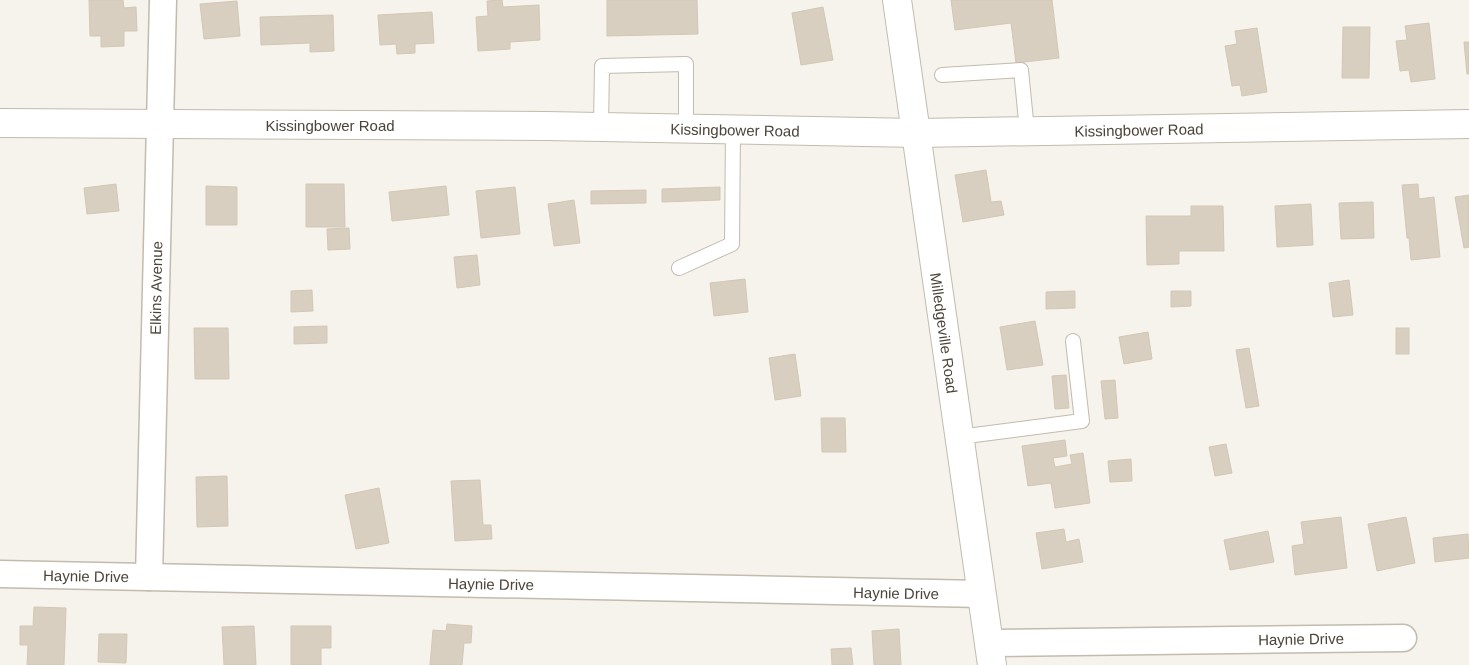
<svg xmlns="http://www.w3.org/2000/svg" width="1469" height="665" viewBox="0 0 1469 665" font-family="Arial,sans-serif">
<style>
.building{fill:#d8cfc1;stroke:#d3c7b4}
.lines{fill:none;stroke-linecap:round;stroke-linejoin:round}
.service-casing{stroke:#c2bbae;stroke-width:16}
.minor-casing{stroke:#c2bbae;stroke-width:29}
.tertiary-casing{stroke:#c2bbae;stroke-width:30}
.service{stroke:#fff;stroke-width:14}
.minor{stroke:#fff;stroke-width:26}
.tertiary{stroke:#fff;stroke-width:28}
.labels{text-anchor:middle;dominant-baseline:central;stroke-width:4.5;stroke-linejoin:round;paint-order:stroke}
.street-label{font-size:15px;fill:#4b4439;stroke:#fff}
</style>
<rect width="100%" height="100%" fill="#f6f3ec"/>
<g class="building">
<polygon points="89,0 123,0 124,8 136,7 137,31 124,31 124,46 101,47 101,36 90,36"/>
<polygon points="502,0 503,7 539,5 540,40 510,42 510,49 478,51 476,17 488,16 487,1"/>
<polygon points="607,0 697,0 698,34 607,36"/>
<polygon points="951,0 1052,0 1059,58 1016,63 1011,23 955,30"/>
<polygon points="237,1 240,36 204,39 200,4"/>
<polygon points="823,7 833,60 801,65 792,13"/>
<polygon points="432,12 434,43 415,44 415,53 397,54 396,44 380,45 378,15"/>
<polygon points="333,15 334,51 310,52 310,43 261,45 260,17"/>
<polygon points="1429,23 1435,79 1411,82 1409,70 1400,71 1396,41 1407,40 1405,26"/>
<polygon points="1343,27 1370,27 1369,78 1342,78"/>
<polygon points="1257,28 1267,92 1242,96 1240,85 1232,86 1225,46 1237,44 1235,31"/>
<polygon points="1464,42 1469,42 1469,74 1467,74"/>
<polygon points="986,170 991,202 1001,201 1004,215 963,222 955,175"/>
<polygon points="116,184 119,211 87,214 84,188"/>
<polygon points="306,184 344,184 345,227 306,227"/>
<polygon points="1418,184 1419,199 1434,197 1440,257 1411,260 1409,238 1407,238 1402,185"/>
<polygon points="206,186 237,187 237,225 206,225"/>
<polygon points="446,186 449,215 392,221 389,192"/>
<polygon points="515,187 520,234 481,238 476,191"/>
<polygon points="720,187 720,200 662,202 662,189"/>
<polygon points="646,190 646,203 591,204 591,191"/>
<polygon points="1469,195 1469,247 1464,248 1455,197"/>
<polygon points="574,200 580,243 554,246 548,204"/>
<polygon points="1373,202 1374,238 1341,239 1339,203"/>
<polygon points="1311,204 1313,245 1277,247 1275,206"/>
<polygon points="1191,206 1223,206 1224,251 1179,251 1179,264 1147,265 1146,216 1191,216"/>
<polygon points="349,228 350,249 328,250 327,229"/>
<polygon points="477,255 480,285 457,288 454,257"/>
<polygon points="745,279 748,312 714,316 710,283"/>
<polygon points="1349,280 1353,315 1333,317 1329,283"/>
<polygon points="312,290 313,311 291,312 291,291"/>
<polygon points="1075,291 1075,308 1046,309 1046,292"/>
<polygon points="1171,291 1191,291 1191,306 1171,307"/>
<polygon points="1035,321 1043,365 1007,370 1000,327"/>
<polygon points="327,326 327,343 294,344 294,327"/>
<polygon points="194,328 228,328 229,379 195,379"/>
<rect x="1396" y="328" width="13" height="26"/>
<polygon points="1148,332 1152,359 1124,364 1119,337"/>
<polygon points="1249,348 1259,406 1246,408 1236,350"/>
<polygon points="795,354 801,396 775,400 769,358"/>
<polygon points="1066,375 1069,408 1055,409 1052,376"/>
<polygon points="1115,380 1118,418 1105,419 1101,381"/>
<polygon points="821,418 845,418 846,452 822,452"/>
<polygon points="1065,440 1067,456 1053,458 1055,467 1072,464 1070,455 1083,453 1090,503 1055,508 1051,483 1028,486 1022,446"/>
<polygon points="1226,444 1232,473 1215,476 1209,447"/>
<polygon points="1131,459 1132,481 1110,482 1108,461"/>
<polygon points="227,476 228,526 197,527 196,477"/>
<polygon points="480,480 483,525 491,525 492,539 455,541 451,481"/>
<polygon points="379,488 389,543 356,549 345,495"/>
<polygon points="1341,517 1347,568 1295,575 1292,546 1304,544 1301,522"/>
<polygon points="1406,517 1415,563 1377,571 1368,524"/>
<polygon points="1064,529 1066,542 1079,539 1083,562 1042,569 1036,533"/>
<polygon points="1268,531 1274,562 1230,570 1224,540"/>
<polygon points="1468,534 1469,558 1435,562 1433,538"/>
<polygon points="34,607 66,608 64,665 27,665 28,645 20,645 20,626 33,626"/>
<polygon points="447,624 472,626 471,643 464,643 462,665 430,665 433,630 446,631"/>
<polygon points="254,626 256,665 224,665 222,627"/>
<polygon points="291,626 331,626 331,648 321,648 321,665 291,665"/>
<polygon points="899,629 901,665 874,665 872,631"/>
<polygon points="99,634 127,634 126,663 98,662"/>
<polygon points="851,648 853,665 832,665 831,649"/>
</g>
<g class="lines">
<defs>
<g id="service">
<polyline points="942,75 1021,70 1027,131"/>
<polyline points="601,127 602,66 686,64 686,129"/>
<polyline points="679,268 732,244 733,130"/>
<polyline points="959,437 1082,421 1073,341"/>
</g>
<g id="minor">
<polyline points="0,574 982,594"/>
<polyline points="149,577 163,0"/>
<polyline points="989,643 1403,638"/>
</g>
<g id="tertiary">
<polyline points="897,0 992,665"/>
<polyline points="0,123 546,126 917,133 1469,124"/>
</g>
</defs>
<use href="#service" class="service-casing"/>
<use href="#minor" class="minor-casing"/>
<use href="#tertiary" class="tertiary-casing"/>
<use href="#service" class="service"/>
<use href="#minor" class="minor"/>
<use href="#tertiary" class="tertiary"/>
</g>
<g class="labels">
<g class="street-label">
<text x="330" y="125">Kissingbower Road</text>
<text transform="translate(735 130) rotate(1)">Kissingbower Road</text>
<text transform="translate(1139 130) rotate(-1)">Kissingbower Road</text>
<text transform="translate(156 288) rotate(-89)">Elkins Avenue</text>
<text transform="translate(944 333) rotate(82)">Milledgeville Road</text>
<text transform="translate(86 576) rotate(1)">Haynie Drive</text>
<text transform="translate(491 584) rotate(1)">Haynie Drive</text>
<text transform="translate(896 593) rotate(1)">Haynie Drive</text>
<text transform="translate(1301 639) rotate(-1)">Haynie Drive</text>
</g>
</g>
</svg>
